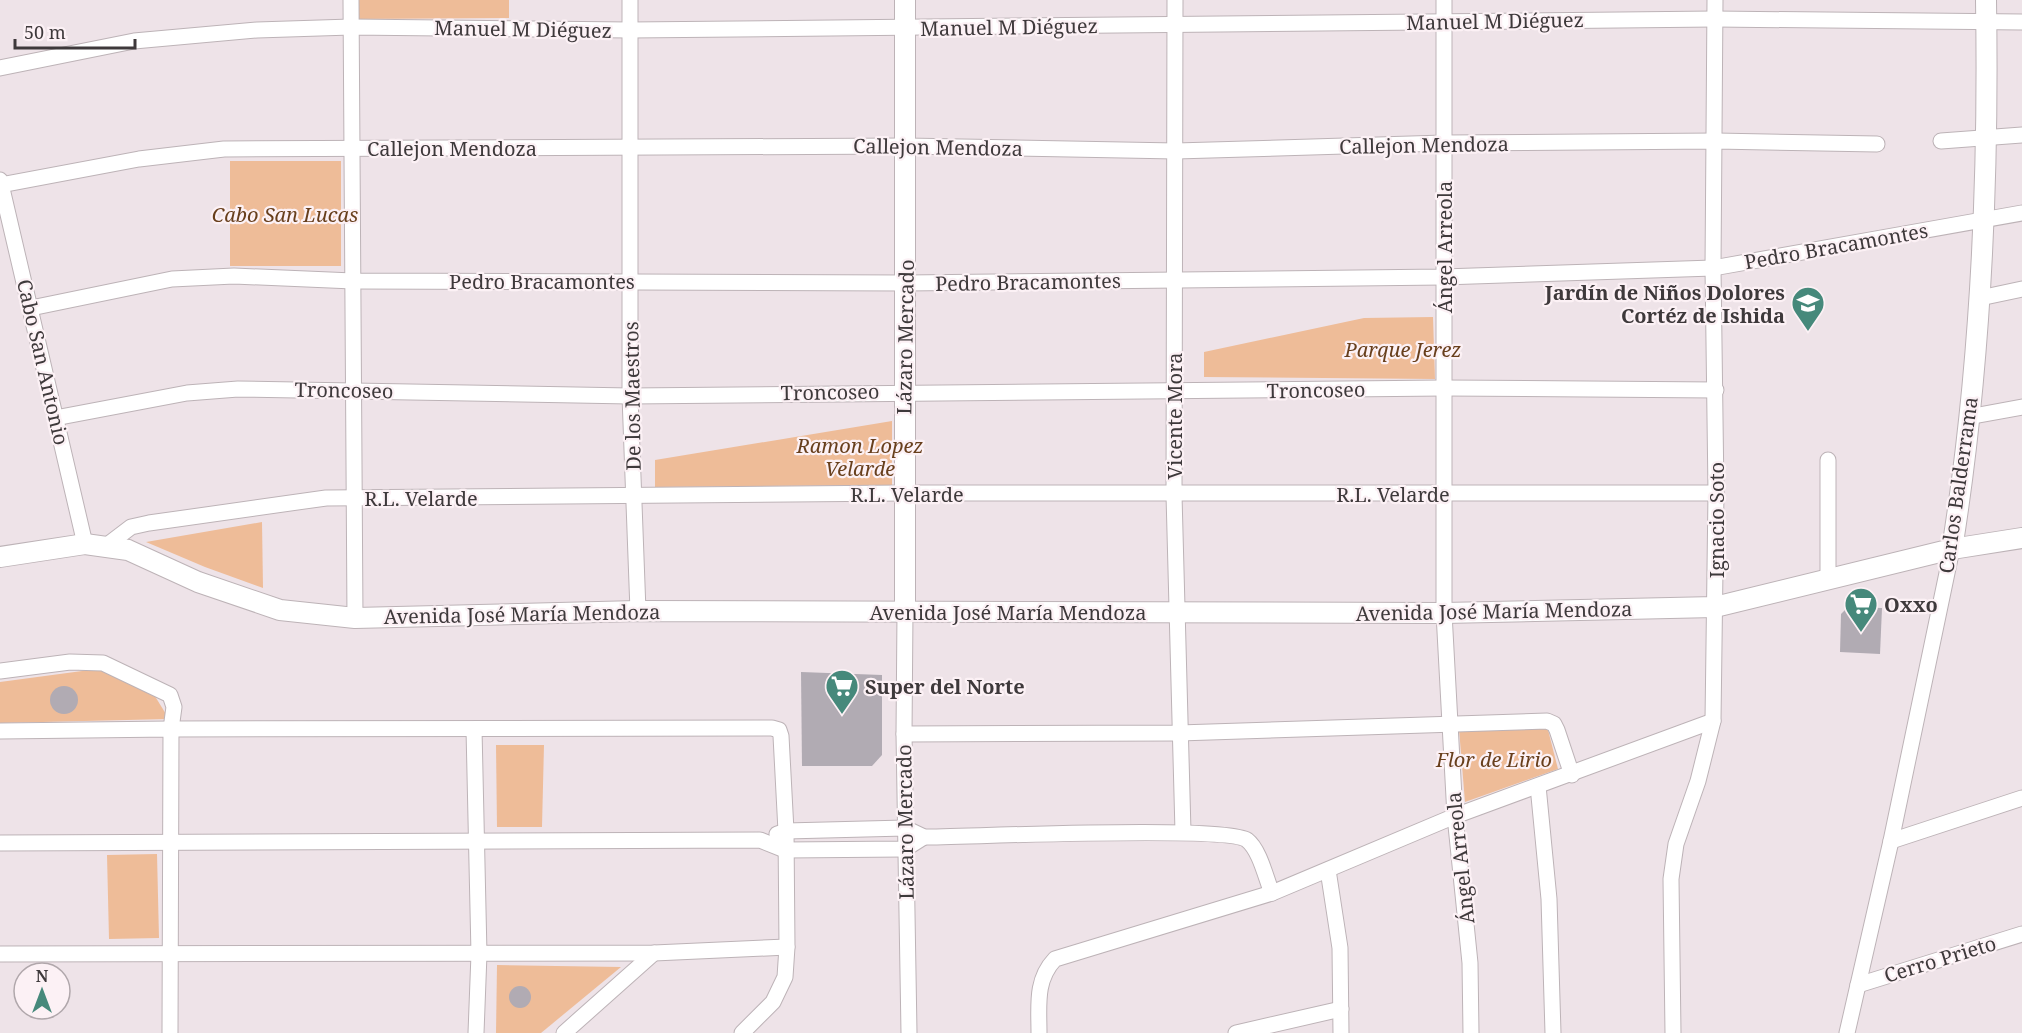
<svg xmlns="http://www.w3.org/2000/svg" width="2022" height="1033" viewBox="0 0 2022 1033" font-family="'Noto Serif',serif">
<style>
.green{fill:#eebc98}
.building{fill:#b1abb3}
.lines{fill:none;stroke-linecap:round;stroke-linejoin:round}
.minor-casing{stroke:#bdb3b7;stroke-width:17}
.tertiary-casing{stroke:#bdb3b7;stroke-width:22}
.minor{stroke:#fff;stroke-width:15}
.tertiary{stroke:#fff;stroke-width:20}
.labels{text-anchor:middle;dominant-baseline:central;stroke-width:4.5;stroke-linejoin:round;paint-order:stroke}
.street-label{font-size:20px;fill:#3e393b;stroke:#fcf1f5}
.park-label{font-size:20px;font-style:italic;fill:#683f1c;stroke:#fcf1f5}
.poi-label{font-size:20px;font-weight:bold;fill:#3e393b;stroke:#fcf1f5;text-anchor:start}
</style>
<rect width="100%" height="100%" fill="#eee3e8"/>
<g class="green">
<polygon points="356,0 509,0 509,18 356,19"/>
<rect x="230" y="161" width="111" height="105"/>
<polygon points="1433,317 1435,379 1204,377 1204,352 1364,318"/>
<polygon points="892,421 892,485 655,487 655,460"/>
<polygon points="262,522 263,588 205,567 146,542"/>
<polygon points="97,669 153,693 169,719 0,723 0,682"/>
<polygon points="1547,726 1558,769 1465,802 1459,729"/>
<polygon points="496,745 544,745 542,827 497,827"/>
<polygon points="157,854 159,938 109,939 107,855"/>
<polygon points="497,965 621,967 541,1033 496,1033"/>
</g>
<g class="building">
<polygon points="1848,607 1882,608 1880,654 1840,652 1841,614"/>
<polygon points="801,672 882,675 882,755 872,766 802,766"/>
<circle cx="64" cy="700" r="14"/>
<circle cx="520" cy="997" r="11"/>
</g>
<g class="lines">
<defs>
<g id="minor">
<polyline points="351,0 355,618"/>
<polyline points="630,0 630,396 638,611"/>
<polyline points="1175,0 1174,495 1183,832"/>
<polyline points="1444,0 1444,613 1455,816 1470,963 1471,1033"/>
<polyline points="0,68 134,41 257,30 351,27 630,30 1715,19 2022,22"/>
<polyline points="1941,141 2022,135"/>
<polyline points="0,180 85,544"/>
<polyline points="1,185 139,159 224,149 906,146 1176,151 1444,143 1716,141 1877,144"/>
<polyline points="1980,298 2022,289"/>
<polyline points="31,308 172,279 234,276 353,281 906,283 1443,277 1713,268 2022,213"/>
<polyline points="1968,417 2022,407"/>
<polyline points="55,418 187,393 238,389 630,396 1444,388 1716,390"/>
<polyline points="1828,460 1828,581"/>
<polyline points="106,546 131,527 149,523 326,498 904,493 1716,493"/>
<polyline points="905,612 904,734 909,1033"/>
<polyline points="0,671 70,662 103,663 170,695 174,707 171,729 772,728 779,730 781,736 786,831 787,947 785,977 773,1002 742,1033"/>
<polyline points="474,729 479,954 476,1033"/>
<polyline points="0,731 171,729 170,1033"/>
<polyline points="904,734 1179,733 1547,721 1554,724 1557,730 1572,775"/>
<polyline points="1538,786 1549,899 1553,1033"/>
<path d="M777 834 786 831 905 828 924 837C968 837 1226 825 1247 840 1260 850 1266 879 1272 893"/>
<polyline points="1891,841 2022,798"/>
<polyline points="0,843 760,840 785,850 905,849 924,837"/>
<polyline points="1328,870 1340,948 1341,1033"/>
<polyline points="0,954 654,953 787,947"/>
<polyline points="1858,985 2022,934"/>
<polyline points="564,1033 654,953"/>
<path d="M1039 1033C1039 1006 1035 980 1055 959L1272 893 1455 816 1713 721"/>
<polyline points="1236,1033 1341,1009"/>
<polyline points="1673,1033 1671,879 1676,844 1698,781 1713,721 1716,493 1713,268 1715,0"/>
<polyline points="1847,1033 1891,841 1952,549"/>
</g>
<g id="tertiary">
<path d="M1952 549C1981 367 1989 184 1986 0"/>
<polyline points="0,557 85,544 128,550 198,582 280,610 355,618 638,611 1444,613 1715,607 1952,549 2022,538"/>
<polyline points="905,612 905,0"/>
</g>
</defs>
<use href="#minor" class="minor-casing"/>
<use href="#tertiary" class="tertiary-casing"/>
<use href="#minor" class="minor"/>
<use href="#tertiary" class="tertiary"/>
</g>
<defs>
<symbol id="school-pin" viewBox="-11 -11 22 30"><path d="M0 17L-7.5 6A9.5 9.5 0 1 1 7.5 6Z" fill="#46897b" stroke="#fcf1f5"/><path d="M0-5L7-2L0 1L-7-2ZM-4 1L0 2.5L4 1V4Q0 6-4 4Z" fill="#fff"/></symbol>
<symbol id="supermarket-pin" viewBox="-11 -11 22 30"><path d="M0 17L-7.5 6A9.5 9.5 0 1 1 7.5 6Z" fill="#46897b" stroke="#fcf1f5"/><path d="M-6-5.5h2.5l.6 2H6L4.5 2H-2.5L-4.4-4H-6ZM-1.5 3.2a1.3 1.3 0 1 0 .1 0ZM3 3.2a1.3 1.3 0 1 0 .1 0Z" fill="#fff"/></symbol>
</defs>
<g fill-rule="evenodd">
<use href="#school-pin" x="1789" y="284" width="38" height="52"/>
<use href="#supermarket-pin" x="1842" y="585" width="38" height="52"/>
<use href="#supermarket-pin" x="823" y="667" width="38" height="52"/>
</g>
<g class="labels">
<g class="street-label">
<text transform="translate(1495 21) rotate(-1)">Manuel M Diéguez</text>
<text transform="translate(1009 27) rotate(-1)">Manuel M Diéguez</text>
<text transform="translate(523 29) rotate(1)">Manuel M Diéguez</text>
<text transform="translate(1424 145) rotate(-1)">Callejon Mendoza</text>
<text transform="translate(938 147) rotate(1)">Callejon Mendoza</text>
<text x="452" y="148">Callejon Mendoza</text>
<text transform="translate(1836 246) rotate(-10)">Pedro Bracamontes</text>
<text transform="translate(1444 247) rotate(-90)">Ángel Arreola</text>
<text x="542" y="281">Pedro Bracamontes</text>
<text transform="translate(1028 282) rotate(-1)">Pedro Bracamontes</text>
<text transform="translate(905 337) rotate(-89)">Lázaro Mercado</text>
<text transform="translate(43 362) rotate(77)">Cabo San Antonio</text>
<text transform="translate(344 390) rotate(1)">Troncoseo</text>
<text transform="translate(1316 390) rotate(-1)">Troncoseo</text>
<text transform="translate(830 392) rotate(-1)">Troncoseo</text>
<text transform="translate(632 396) rotate(-91)">De los Maestros</text>
<text transform="translate(1174 416) rotate(-90)">Vicente Mora</text>
<text transform="translate(1958 485) rotate(-82)">Carlos Balderrama</text>
<text x="907" y="494">R.L. Velarde</text>
<text x="1393" y="494">R.L. Velarde</text>
<text x="421" y="498">R.L. Velarde</text>
<text transform="translate(1716 520) rotate(-90)">Ignacio Soto</text>
<text transform="translate(1494 611) rotate(-1)">Avenida José María Mendoza</text>
<text x="1008" y="612">Avenida José María Mendoza</text>
<text transform="translate(522 614) rotate(-1)">Avenida José María Mendoza</text>
<text transform="translate(905 822) rotate(-91)">Lázaro Mercado</text>
<text transform="translate(1460 858) rotate(-96)">Ángel Arreola</text>
<text transform="translate(1940 959) rotate(-17)">Cerro Prieto</text>
</g>
<g class="park-label">
<text x="285" y="214">Cabo San Lucas</text>
<text x="1403" y="349">Parque Jerez</text>
<text x="860" y="445">Ramon Lopez<tspan x="860" dy="23">Velarde</tspan></text>
<text x="1494" y="759">Flor de Lirio</text>
</g>
<g class="poi-label">
<text x="1785" y="292" text-anchor="end">Jardín de Niños Dolores<tspan x="1785" dy="23">Cortéz de Ishida</tspan></text>
<text x="1884" y="604">Oxxo</text>
<text x="865" y="686">Super del Norte</text>
</g>
</g>
<g transform="translate(42 991)"><circle r="28" fill="#fcf1f5" stroke="#b0a7ab" stroke-width="1.5"/>
<path d="M0-4.5L10 22L0 15L-10 22Z" fill="#46897b"/>
<text y="-9" font-size="16" font-weight="bold" text-anchor="middle" fill="#3e393b">N</text>
</g>
<path d="M15 39v9h120v-9" fill="none" stroke="#3e393b" stroke-width="3"/>
<text x="24" y="39" font-size="18" fill="#3e393b" stroke="#fcf1f5" stroke-width="4.5" paint-order="stroke">50 m</text>
</svg>
